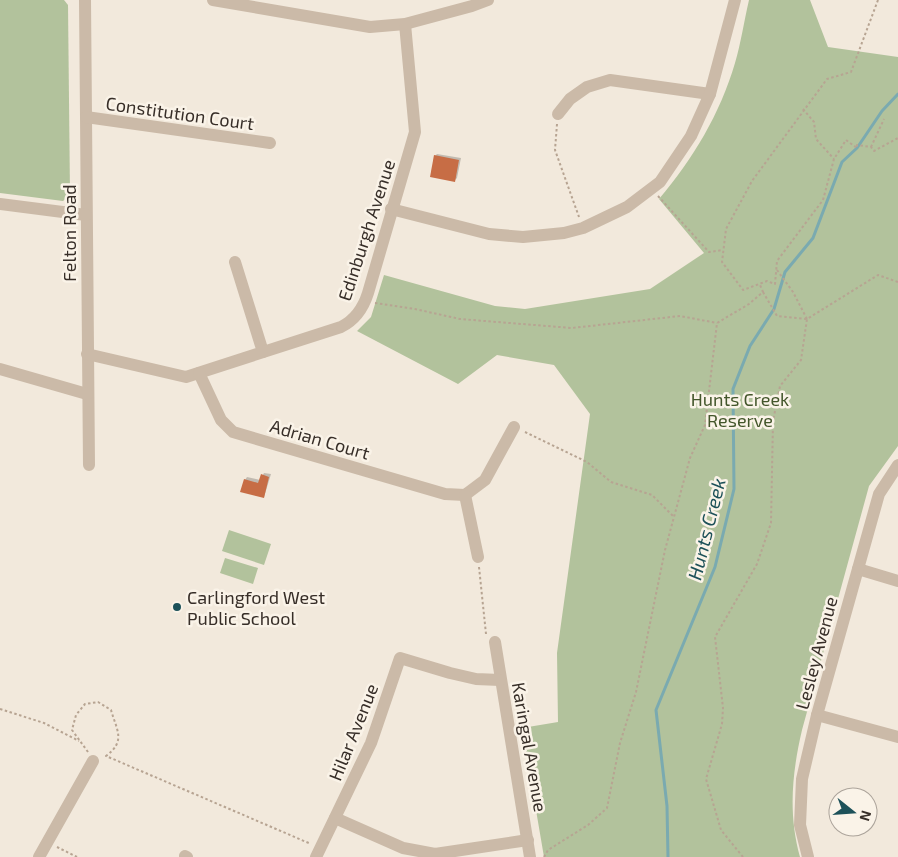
<svg xmlns="http://www.w3.org/2000/svg" width="898" height="857" viewBox="0 0 898 857" font-family="'Exo 2',sans-serif">
<style>
.green{fill:#b2c29c}
.shadow{fill:#0003}
.lines{fill:none;stroke-linecap:round;stroke-linejoin:round}
.stream{stroke:#7aaab0;stroke-width:3}
.building{fill:#c76d45}
.path{stroke:#b7a492;stroke-width:2;stroke-dasharray:2.5 2.5;stroke-linecap:butt}
.minor{stroke:#cbbaa8;stroke-width:12}
.poi-dot{fill:#1d5159;stroke:#faf3e8;stroke-width:2}
.labels{text-anchor:middle;dominant-baseline:central;stroke-width:5;stroke-linejoin:round;paint-order:stroke}
.street-label{font-size:18px;fill:#372e28;stroke:#faf3e8}
.park-label{font-size:18px;fill:#43562b;stroke:#faf3e8}
.poi-label{font-size:18px;fill:#372e28;stroke:#faf3e8;text-anchor:start}
.water-label{font-size:19px;font-style:italic;fill:#1d5159;stroke:#faf3e8}
</style>
<rect width="100%" height="100%" fill="#f2e9dc"/>
<g class="green">
<polygon points="0,0 64,0 68,5 70,195 63,201 0,193"/>
<path d="M749 0H810L828 47 898 57V446L869 486 802 730C792 773 788 814 800 857H544L522 728 558 722 557 653 590 414 554 365 497 355 458 384 357 331 371 317 384 275 495 306 525 309 650 289 704 253 659 199C693 159 720 114 735 63 741 43 744 21 749 0Z"/>
<polygon points="229,530 271,544 264,565 222,551"/>
<polygon points="225,558 258,568 253,584 220,573"/>
</g>
<g class="shadow">
<polygon points="437,154 461,158 457,178 455,180 435,156"/>
<polygon points="264,473 271,474 264,497 245,480 247,477 260,480"/>
</g>
<g class="lines">
<polyline class="stream" points="668,857 667,806 656,710 715,567 734,489 733,389 750,346 774,309 785,272 813,238 842,162 857,148 882,111 898,94"/>
</g>
<g class="building">
<polygon points="434,155 459,160 455,182 430,177"/>
<polygon points="261,474 269,477 264,498 240,492 244,479 258,483"/>
</g>
<g class="lines">
<g class="path">
<polyline points="878,0 851,72 827,79 752,181 726,229 722,262 743,290 767,281 775,284 777,261 823,200 834,159 846,140 857,148 857,145 871,147 874,151 898,138"/>
<polyline points="803,109 814,122 816,139 834,159"/>
<polyline points="557,124 555,150 579,217"/>
<polyline points="871,147 884,119"/>
<polyline points="658,196 709,252 723,250"/>
<polyline points="777,270 793,292 807,319"/>
<polyline points="763,292 777,316 807,319"/>
<polyline points="375,303 415,309 460,319 572,328 680,316 717,323"/>
<polyline points="525,432 587,462 611,482 652,495 674,517"/>
<polyline points="479,567 486,634"/>
<polyline points="0,709 44,723 79,741"/>
<path d="M88 752 72 730 76 715 85 704 98 702 111 710C117 731 126 741 106 756L311 844"/>
<polyline points="57,847 77,857"/>
<polyline points="544,857 548,850 588,825 607,808 620,743 636,692 665,550 690,458 705,425 717,323 749,304 763,292 760,285"/>
<polyline points="743,857 721,830 706,779 722,724 723,708 715,637 757,564 771,523 773,421 780,386 801,360 807,319 878,275 898,282"/>
</g>
<g class="minor">
<polyline points="85,0 89,465"/>
<polyline points="213,0 370,27 405,24 472,6 488,0"/>
<polyline points="558,114 570,99 587,87 610,80 710,94"/>
<polyline points="86,117 270,143"/>
<polyline points="0,204 86,215"/>
<polyline points="391,209 489,234 523,237 564,233 583,228 627,207 660,182 691,136 710,94 735,0"/>
<polyline points="235,262 263,352"/>
<path d="M87 354 186 377 341 327C355 320 363 309 368 293L415 132 405 24"/>
<polyline points="0,369 87,394"/>
<polyline points="199,373 221,420 233,432 445,494 465,495 485,480 514,427"/>
<polyline points="465,495 478,557"/>
<polyline points="858,569 898,581"/>
<polyline points="495,642 530,857"/>
<polyline points="817,715 898,737"/>
<polyline points="335,818 403,848 435,854 528,840"/>
<polyline points="185,856 187,857"/>
<polyline points="39,857 93,761"/>
<polyline points="316,857 371,743 400,658 450,673 476,679 500,680"/>
<polyline points="808,857 800,825 802,779 817,715 879,494 898,465"/>
</g>
</g>
<circle class="poi-dot" cx="177" cy="607" r="5"/>
<g class="labels">
<g class="street-label">
<text transform="translate(180 113) rotate(8)">Constitution Court</text>
<text transform="translate(366 230) rotate(-72)">Edinburgh Avenue</text>
<text transform="translate(69 233) rotate(-90)">Felton Road</text>
<text transform="translate(320 439) rotate(16)">Adrian Court</text>
<text transform="translate(816 653) rotate(-75)">Lesley Avenue</text>
<text transform="translate(353 732) rotate(-68)">Hilar Avenue</text>
<text transform="translate(530 747) rotate(80)">Karingal Avenue</text>
</g>
<g class="park-label">
<text x="740" y="399">Hunts Creek<tspan x="740" dy="21">Reserve</tspan></text>
</g>
<g class="poi-label">
<text x="187" y="597">Carlingford West<tspan x="187" dy="21">Public School</tspan></text>
</g>
<g class="water-label">
<text transform="translate(706 529) rotate(-76)">Hunts Creek</text>
</g>
</g>
<g transform="translate(853 812) rotate(107)"><circle r="24" fill="#faf3e8" stroke="#aca49b"/>
<path d="M0-4L9 19L0 12L-9 19Z" fill="#1d5159"/>
<text y="-8" font-size="14" font-weight="bold" text-anchor="middle" fill="#372e28">N</text>
</g>
</svg>
